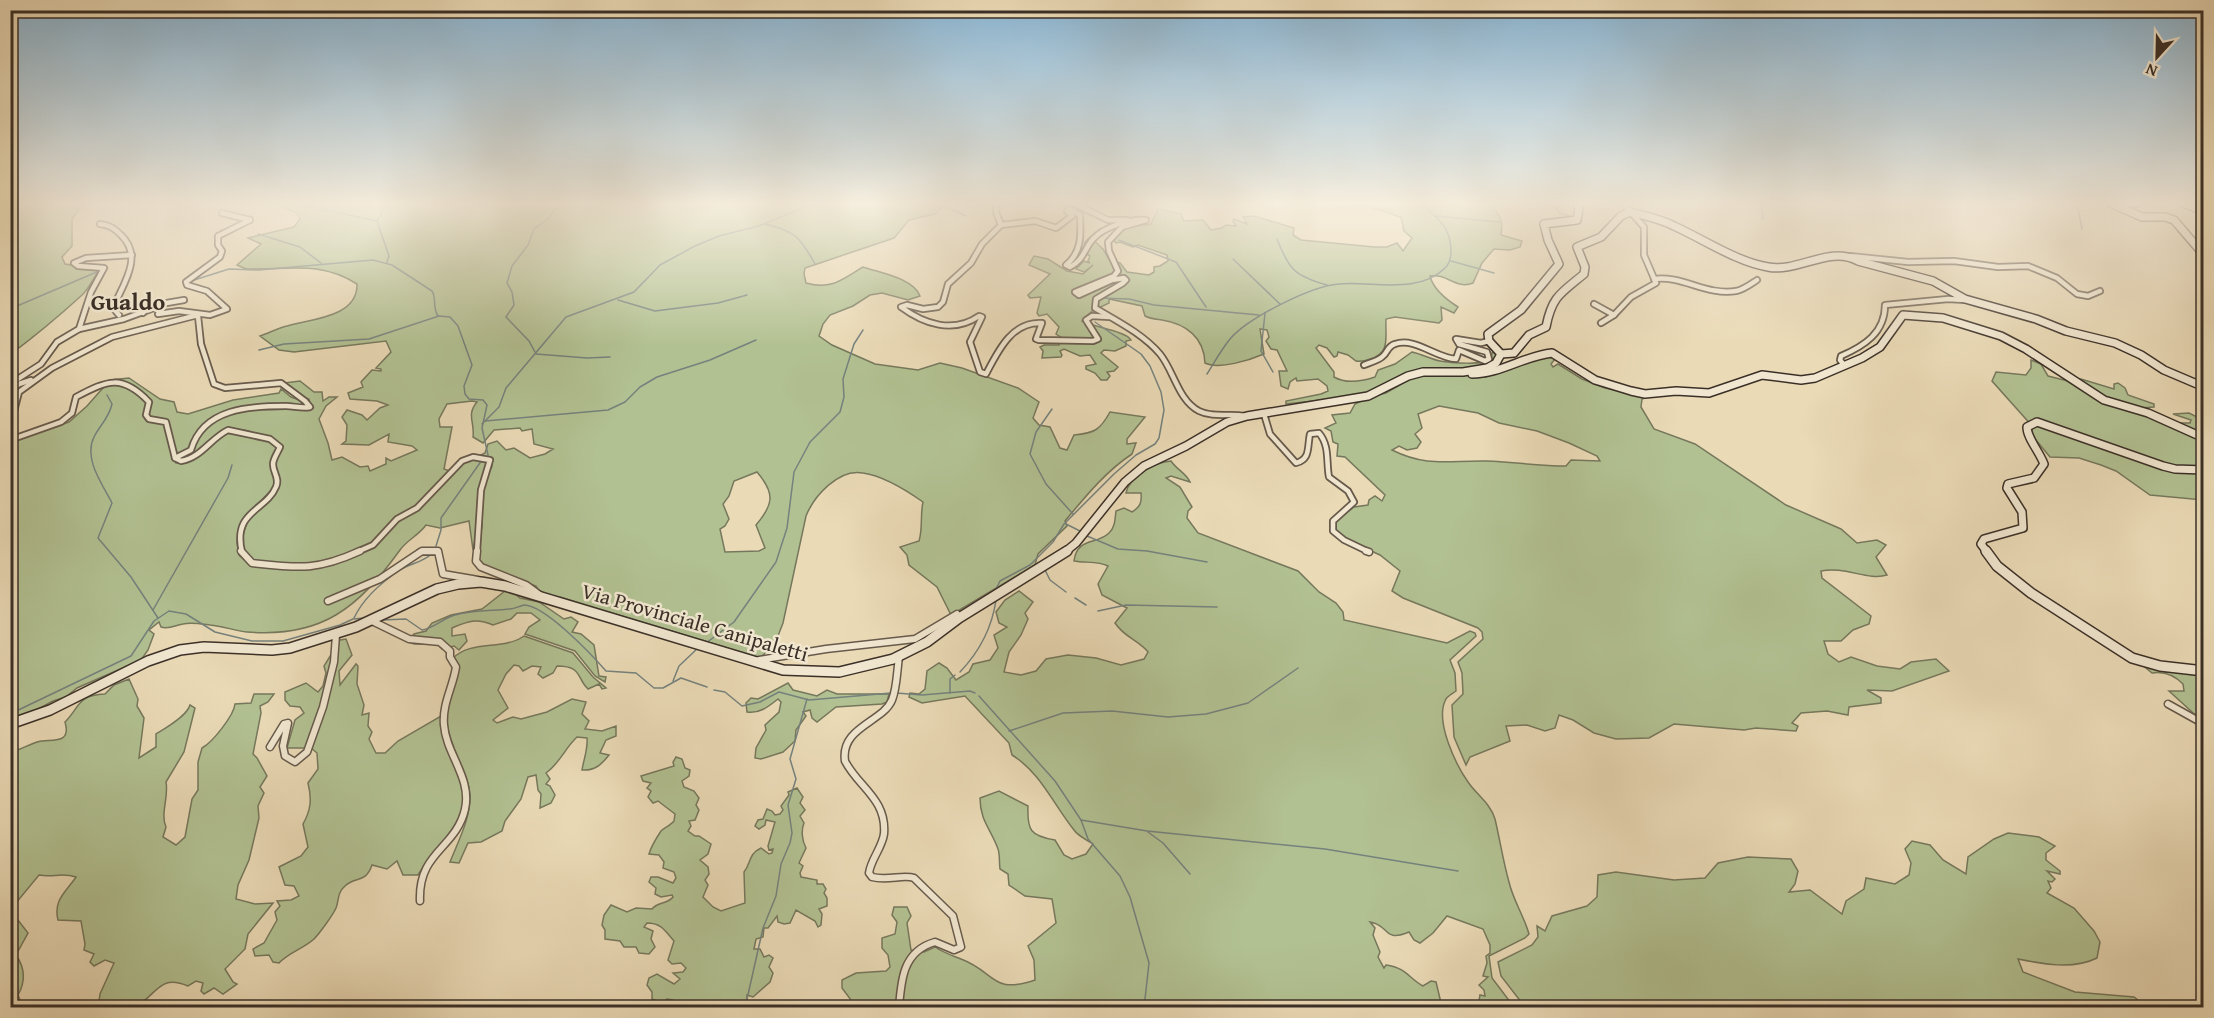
<svg xmlns="http://www.w3.org/2000/svg" width="2214" height="1018" viewBox="0 0 2214 1018" font-family="'Gentium Book Plus',serif">
<style>
.green{fill:#b2c192;stroke:#76785d;stroke-width:1.5;fill-rule:evenodd}
.lines{fill:none;stroke-linecap:round;stroke-linejoin:round}
.stream{stroke:#75827e;stroke-width:1.5}
.street-far1-casing{stroke:#675a4c;stroke-width:8}
.street-casing{stroke:#675a4c;stroke-width:9}
.secondary-far1-casing{stroke:#3b3028;stroke-width:10}
.secondary-casing{stroke:#3b3028;stroke-width:12}
.street-far1{stroke:#f1e7d0;stroke-width:4.5}
.street{stroke:#f1e7d0;stroke-width:6}
.secondary-far1{stroke:#f1e7d0;stroke-width:7}
.secondary{stroke:#f1e7d0;stroke-width:9}
.labels{text-anchor:middle;dominant-baseline:central;stroke-width:5;stroke-linejoin:round;paint-order:stroke}
.street-label{font-size:21px;fill:#3b3028;stroke:#f1e7d0}
.quarter-label{font-size:24px;font-weight:bold;fill:#3b3028;stroke:#f1e7d0}
</style>
<rect width="100%" height="100%" fill="#eadab6"/>
<filter id="stains"><feTurbulence type="fractalNoise" baseFrequency=".00333" numOctaves="4"/><feColorMatrix values="0 0 0 0 .2 0 0 0 0 .09 0 0 0 0 .02 0 0 0 .5 -.17"/></filter>
<radialGradient id="worn" r=".72"><stop offset=".6" stop-color="#630" stop-opacity="0"/><stop offset="1" stop-color="#630" stop-opacity=".3"/></radialGradient>
<g class="green">
<path d="M11 203H84L72 219V246L62 257 65 264 98 269V272C93 279 88 290 81 296 59 316 35 336 11 354Z"/>
<path d="M274 203H946L935 214 909 220 894 238 805 268 804 274 806 283C832 290 841 280 863 267 880 273 913 278 920 296L908 300 882 293 870 295 853 306 830 315 823 324 819 336 832 345 875 364 918 370 940 363 962 368 1018 388 1039 402 1033 418 1039 425 1050 427 1060 448 1067 450 1074 435C1095 433 1100 430 1110 412L1145 417 1127 439V444L1136 443 1132 454C1106 471 1085 497 1065 521L1067 526 1038 554 1035 565 951 615 937 587 909 565 907 555 900 547 919 541C923 528 920 515 923 502 906 490 884 476 863 473 839 468 814 496 806 516L783 623 778 636 761 658 560 597 541 594 536 586 480 565 477 549 482 527V489L492 466V459L479 456 485 453 488 444 497 441 506 450 514 448 530 458 545 454 553 449 534 444 532 429 522 431 520 428 494 430 483 443 473 437C475 422 466 415 477 402L472 401 447 404 439 419 440 427H452L444 469 450 471 416 507 396 518 372 545 333 562 304 566 254 561 244 553 241 541 249 516 277 490 279 481 275 463 282 446C259 434 234 419 211 439 198 449 196 454 180 460V455L188 454C198 437 210 420 228 411L311 407 309 399 295 395 284 383 300 381 314 392H322L323 401 329 397H337L326 406 319 419 328 443 332 460 342 457 360 467 368 466 370 471 386 464V458L391 461 417 450 412 446 388 442 389 434 369 445 342 444 346 441 347 425 342 417 347 410 362 415 367 420 380 408 388 405 377 401 350 399 348 393 363 387 361 382 372 370 381 371V369L376 368 391 352 386 341 294 352 279 350 260 336C269 333 278 328 287 326 309 319 358 318 357 284 320 260 286 270 246 269L237 265 261 244 248 238 294 227 300 219 297 213ZM757 472C775 493 774 504 756 525L765 548 759 551 725 552 720 529 725 526 729 519 723 504 729 496 734 481Z"/>
<path d="M1325 203H1485C1499 212 1504 218 1501 235L1522 241 1520 247 1510 250 1494 249 1482 263 1473 283C1456 290 1447 273 1430 276 1433 289 1447 300 1458 307L1454 313 1441 307 1442 320 1439 323 1395 317 1386 319C1385 337 1391 353 1370 359 1365 361 1361 362 1356 361L1348 355 1338 352 1337 356 1334 357 1327 348 1319 345 1316 348 1334 372V377C1346 384 1363 381 1375 377L1378 370 1395 364 1412 352C1422 354 1430 359 1440 361 1451 363 1483 365 1491 360L1492 353 1497 352 1498 358 1485 368 1432 370 1382 389 1358 396 1286 404V401L1321 394 1328 391 1327 386 1318 379 1297 381 1296 378 1290 382 1288 389 1281 386 1279 371H1287L1277 350 1271 349 1266 341 1269 337 1267 330 1260 329 1264 354C1250 360 1219 370 1205 363 1204 338 1187 324 1162 320 1155 319 1151 319 1145 316L1142 306 1109 299V303L1092 311 1082 321C1093 327 1126 331 1131 340L1126 341V346L1115 351 1104 350 1101 353 1118 367 1114 371 1107 372 1110 376 1107 380H1101L1095 373 1086 369V366L1096 364 1090 355 1080 356 1064 349 1060 351 1062 355 1061 357 1042 358 1043 351 1040 347 1044 345H1059L1062 338 1056 334 1059 327 1047 314 1039 316 1037 313 1041 297 1030 298 1028 295 1050 274 1029 265 1034 256 1048 259 1067 271 1083 274 1093 265 1084 272 1076 269 1084 261 1090 263 1088 261 1090 256 1083 252 1085 242 1090 237 1103 249 1110 261 1120 263 1127 272 1149 275 1154 272V267L1160 266 1168 261 1167 255 1138 245 1133 247 1120 242 1116 243 1114 240 1127 227 1151 224 1158 209 1181 214 1184 221 1203 220 1211 230 1222 228 1226 225 1236 226 1233 221 1234 219 1247 224 1243 217 1254 216 1294 228 1293 235 1301 240 1374 247H1387L1397 243 1403 251 1412 238 1404 231 1401 217C1389 214 1375 207 1363 206 1350 205 1338 211 1325 203Z"/>
<path d="M1546 355 1555 359 1551 364 1553 367 1558 364 1582 379 1605 388 1644 396 1645 398 1642 399 1641 407 1654 429 1695 444 1786 505 1841 529 1857 543 1877 540 1886 545 1876 557 1887 575C1868 581 1845 566 1821 571L1822 578 1871 616 1869 624 1853 630 1841 641H1824L1828 654 1839 662 1851 657 1877 666 1900 669 1911 662 1936 659 1949 671 1892 691 1867 690 1881 698V703L1849 707 1848 715 1827 711 1801 713 1792 723 1798 726 1796 731 1756 728 1744 730 1674 724 1649 738 1616 739 1594 733 1573 720 1559 715 1555 728 1545 731 1527 725 1506 726 1510 741 1470 757 1466 765 1454 737 1452 705 1463 694 1462 673 1458 662 1483 639 1482 632 1478 628 1403 598 1392 591 1400 571 1380 555 1345 539 1335 529V521L1354 507 1368 505 1369 500 1375 496 1382 501 1385 495 1345 457 1337 456 1338 444 1333 442 1331 431 1325 428 1336 423 1332 415 1350 413 1355 404 1369 397 1386 393 1417 375 1456 373 1486 377 1516 363ZM1439 406 1478 413 1499 423 1537 431 1569 443 1597 456 1600 461 1571 460 1566 466C1539 466 1513 462 1487 461 1450 460 1428 468 1392 450L1399 446 1407 450 1417 448 1421 442 1415 434 1422 428 1418 414Z"/>
<polygon points="2031,360 2041,364 2048,376 2072,382 2081,379 2114,389 2114,384 2118,383 2125,388 2128,395 2154,404 2154,407 2140,408 2184,427 2181,423 2190,423 2191,420 2173,414 2189,413 2199,418 2201,424 2203,425 2203,500 2150,495 2116,471 2101,465 2079,458 2050,457 2031,434 2033,427 1992,381 1996,372 2026,375 2031,368"/>
<path d="M129 378 160 399 174 402 177 412 188 414 233 400 279 393 281 389 291 397 305 402 306 406C264 406 206 399 190 450L179 453 174 459 176 463H186L199 455 227 431 268 441 277 448 271 464 275 482 272 490 245 516 237 542 239 555 250 565 302 569 333 565 375 547 399 520 419 509 463 462 473 458 488 461 478 490 477 528 473 550 469 521 440 528 426 525C419 535 407 540 400 550 358 608 322 638 247 632 235 631 223 626 210 625 202 624 191 622 183 624 175 625 169 630 161 627L159 622 149 630 154 634 148 650 141 660 77 688 66 697 53 701 29 714 11 719 10 442 69 422 87 406 110 380Z"/>
<path d="M1171 461C1177 470 1186 473 1190 482L1171 476 1166 478 1180 487 1192 507 1188 511 1187 518 1198 533 1298 571 1319 592 1336 603 1343 612 1344 620 1447 643 1470 631 1475 633 1476 636 1450 660 1455 673 1456 691C1452 694 1448 696 1446 699 1434 720 1456 765 1468 782 1476 794 1491 804 1495 819 1500 840 1503 861 1509 882 1513 900 1524 916 1529 934L1525 938 1489 956 1492 978 1514 1007H1483L1479 1001 1480 995 1485 996 1484 990 1479 985 1488 977 1483 976 1487 963 1486 956 1490 953V945L1483 929 1447 916 1433 933 1420 943 1414 940 1409 932C1383 943 1390 925 1370 922L1375 928 1373 935 1380 952 1378 957 1384 968 1386 965C1407 968 1408 978 1423 986L1431 981 1436 982 1442 1007 851 1008V1000L842 988V980L856 973 886 971 890 967 888 955 882 948V938L895 934 897 922 892 915 894 907H907L911 916 907 923 911 950 924 952 935 947C944 953 951 955 961 959 996 972 991 995 1035 980L1034 960 1028 946 1056 923 1052 899 1025 896 1009 885 1008 874 1000 869C999 862 1000 854 998 849 991 829 980 821 980 798L999 791 1028 806C1027 830 1030 836 1055 840L1064 855 1072 859 1086 854 1093 844C1087 840 1078 836 1074 830 1053 804 1041 773 1012 755L1009 743 965 696 922 703 909 697 910 693 919 694 925 689 927 671 939 663 947 668 956 680 969 672 973 664 990 660 998 648 994 635 1007 627 999 623 996 612 1005 600 1019 591 1033 602 1025 613 1028 619 1021 635 1009 652 1004 672 1021 675 1036 671 1046 659 1068 655 1096 658 1121 665 1144 659 1148 652C1138 640 1124 637 1115 623L1127 608 1102 595 1098 584 1108 566C1099 561 1085 563 1074 561 1077 537 1097 545 1109 533 1115 528 1115 519 1116 511L1124 508 1132 512C1140 507 1142 503 1141 493H1126C1129 477 1155 462 1171 461Z"/>
<path d="M505 591 514 593 520 598 539 602 564 619 571 617 578 622 572 632 581 634 594 645 599 676 606 677 605 682 595 676 575 651 525 634 529 627 540 620 531 613H517L511 619 493 625C477 618 468 621 452 628V636L465 634 467 641 459 650 454 646 442 649 437 644H414L409 642 414 634 426 631 432 623 451 615 482 609Z"/>
<path d="M524 636 573 653 593 677 606 688 602 689 599 684 588 689C576 678 583 666 557 666L553 673 543 678 538 674 541 667 532 666 523 671 519 666 514 665 506 674 498 690 508 708 493 720 497 723 513 717 521 719 547 712 572 699 586 702 582 714 589 721 585 729 602 731 616 726V736L606 740 600 753 609 755C602 764 595 771 582 770 584 758 588 749 587 738L577 737C565 748 560 763 546 773L550 779 546 784 550 786 555 795 551 803 540 808 541 794 538 790 536 775 528 777 521 799 505 821 502 831 481 842 468 843 459 863 450 862C458 842 471 817 470 795 468 768 448 748 447 720 447 713 446 704 448 697 452 683 463 673 452 659 471 639 503 651 524 636Z"/>
<path d="M346 639 352 655 339 671 340 685 356 664 358 666 357 684 364 705 362 715 369 713 368 726 372 732 369 739 376 753H385L398 741 441 716C441 740 448 748 458 769 480 814 439 840 418 875H403L397 861 387 869 372 865C365 885 355 875 344 887 337 893 339 901 336 908 333 915 319 934 314 939 303 949 289 952 279 963L273 962 269 955 255 956 253 949 264 943 277 920 275 912 280 906 277 901 291 900 299 896 294 886 285 885 279 867 301 856 308 847 303 824C311 810 312 799 308 783L318 769 317 753 311 748H287L295 720 304 713 300 707 290 706 285 700V692L306 683 318 692 323 686 326 673 324 666 340 640Z"/>
<path d="M2141 664 2166 672 2203 673V732L2202 721 2169 691H2184L2183 684C2175 676 2164 671 2152 673Z"/>
<path d="M129 679 138 699 137 706 144 718 139 758 156 747V734C166 728 187 716 190 705L195 708 184 752 166 782C169 797 160 814 166 827L163 837 176 845 185 837 192 799 198 790V762L202 748C213 742 234 715 235 704L251 703 254 694H274L268 702 260 706 261 713 253 754 257 758 267 776 260 787 264 793 258 806 259 818 249 860 238 885 236 899 255 904 273 903 248 934 245 949 225 969 233 982 237 984 223 994 214 988 204 994 201 991 203 983 196 981 188 986C160 974 158 993 136 1007H104L105 1004 99 1001 100 994 114 963 105 960 94 966 90 962 94 954 84 950 85 944 81 921 58 920C53 900 66 892 76 877 61 872 53 878 39 875L11 909V752C20 750 28 745 37 742 50 738 72 746 65 722 80 707 77 695 105 694L114 685Z"/>
<path d="M788 683 793 690 817 696 827 690 837 694H889L887 702 882 704 836 707 817 722 812 718 810 710 803 712 806 716 796 730 795 741 783 752 761 759 755 758 756 748 766 730 765 725 779 712 781 702 778 699C768 707 759 714 747 712L746 703 751 698 758 699Z"/>
<path d="M676 757 682 759 685 768 690 770 689 776 682 781 684 787 694 791 699 798 696 805 699 810 695 820 689 821 691 826 688 831 695 836H699L711 844 708 854 700 860 708 867 709 874 705 880 708 885 703 897 713 907 721 911 745 903 744 872C751 864 748 854 761 848L769 854 772 853 773 849 769 850 768 846 775 822 766 820 765 825 759 829 755 826 758 820 763 819 767 809 772 811 775 815 780 814 783 810 781 806 789 795 788 792 797 788 803 797 800 803 805 810 800 816 804 823C801 830 802 841 806 848L799 863 803 866 800 873 801 877 817 880V884H823L826 889 824 893 827 898V906L819 909 822 914 821 925 818 927 815 921 796 910 790 923 784 924 778 922 777 916 768 928H764L763 937 756 939 754 949H760L764 957 769 955 773 958 769 967 773 973 770 982 753 997 747 995V1001L738 1007H684L683 1004 678 1006 673 1000 667 999 662 1003 652 999V992L647 985 649 978 657 974 674 984 680 979 673 973 683 972 686 968 681 963 672 964 668 960 674 941C665 931 662 923 647 923L644 927 653 931 651 939 655 947 649 954 639 953 636 947H624L620 941 605 939V930L602 925 604 915 611 905 627 912 636 908 652 909C657 902 668 904 673 897L672 895 661 897 655 894 656 888 649 882 651 877H658L673 883 676 878 674 872 663 868 664 862 659 855 649 854C651 847 657 837 661 831 664 828 671 825 674 821L675 814 658 801 653 803 648 797 651 791 647 788 651 783 643 781 641 776 674 766 673 762Z"/>
<path d="M2008 833 2039 837 2055 846 2046 853V860L2060 871V874L2047 871 2055 879 2052 882 2048 881 2051 888 2047 893 2074 908 2094 931 2100 942 2097 958C2073 970 2043 964 2018 959L2023 972 2075 992 2134 997 2147 1007H1525L1501 976 1498 962 1532 945 1538 937 1537 926 1545 931 1552 916 1587 906 1597 897 1598 875 1616 872 1674 880 1705 878 1718 863 1748 857 1791 859 1798 871 1795 884 1789 892 1810 890 1842 914 1846 901 1864 889 1866 878 1895 884 1909 875 1911 863 1905 849 1912 841 1930 845 1943 860 1966 874 1968 857 1994 839Z"/>
<path d="M11 911 28 933 16 955C25 968 26 981 18 995L22 1005 20 1007H11Z"/>
</g>
<g class="lines">
<g class="stream">
<polyline points="264,203 311,207 377,221"/>
<polyline points="387,203 377,221 389,256 387,262"/>
<polyline points="925,203 942,205 966,216"/>
<polyline points="1552,203 1560,213 1572,217"/>
<polyline points="1761,203 1763,219"/>
<polyline points="2077,203 2082,229"/>
<polyline points="10,209 18,203"/>
<polyline points="1435,216 1499,222"/>
<path d="M765 224C795 231 800 237 815 264"/>
<polyline points="258,234 300,247 321,263"/>
<path d="M1277 239C1289 270 1295 276 1327 285"/>
<polyline points="1119,240 1176,262 1206,307"/>
<polyline points="1233,259 1280,304"/>
<polyline points="1451,261 1494,273"/>
<path d="M191 281 229 269 259 270 373 260 392 265 432 291C437 299 432 307 438 316"/>
<polyline points="1100,298 1129,299 1154,305 1259,315"/>
<polyline points="618,300 655,311 718,303 747,295"/>
<polyline points="10,309 99,271"/>
<polyline points="1265,313 1261,351 1273,372"/>
<polyline points="259,350 284,344 369,339 439,316 450,317 458,326 472,365 464,386 465,394 469,399 483,400 487,405 482,428 488,455"/>
<polyline points="535,352 529,341 506,317 514,305 512,292 507,283 512,266 528,245 534,229 550,217 559,203"/>
<polyline points="536,354 587,358 610,357"/>
<path d="M1207 374C1214 363 1221 350 1230 339 1248 318 1311 286 1339 284 1373 281 1418 295 1445 268 1455 259 1451 235 1443 225 1437 217 1428 210 1420 203"/>
<path d="M107 395 112 404C109 418 100 425 94 437 83 459 103 485 112 503L98 538 131 577 158 618"/>
<polyline points="1052,409 1036,432 1030,454 1046,484 1073,514"/>
<polyline points="485,421 608,410 625,402 640,387 657,377 710,360 756,340"/>
<polyline points="482,424 499,407 506,388 566,317 634,292 660,265 695,246 719,236 759,226 814,203"/>
<polyline points="1066,524 1080,531"/>
<polyline points="1087,536 1118,549 1147,551 1207,562"/>
<polyline points="436,546 441,530 441,518 482,460"/>
<polyline points="1045,570 1050,580 1066,592"/>
<polyline points="996,589 1000,581 1030,565 1053,542 1064,524 1114,474 1136,455 1155,444 1159,438 1164,410 1161,392 1150,366 1141,354 1095,322"/>
<polyline points="1075,598 1086,605"/>
<polyline points="153,610 228,478 232,465"/>
<polyline points="1098,611 1126,605 1217,607"/>
<path d="M354 618C363 599 382 582 400 570 411 563 420 564 433 553"/>
<path d="M382 620 406 619 422 630C435 628 443 618 455 615 474 610 491 611 510 609 515 609 519 606 524 605 545 605 592 655 606 671L636 673 654 688H663L681 678 707 687"/>
<polyline points="706,643 734,622 776,562 787,528 794,472 810,442 840,412 844,397 843,379 854,344 863,330"/>
<path d="M960 672C980 651 992 628 996 600"/>
<polyline points="673,681 679,666 698,648"/>
<polyline points="714,690 725,692 742,706 760,702 779,692 809,700 891,693"/>
<polyline points="896,693 922,695 970,691 975,693"/>
<polyline points="950,693 950,679 955,675"/>
<polyline points="979,696 1055,781 1081,820 1088,839 1120,876 1130,897 1149,963 1144,1008"/>
<polyline points="10,714 131,656 154,621 169,611 186,614 215,632 252,641 283,641 340,625 353,619 365,618"/>
<polyline points="1009,731 1063,713 1112,711 1168,717 1206,714 1248,703 1298,668"/>
<polyline points="1081,820 1147,831 1325,849 1458,871"/>
<polyline points="1148,832 1163,843 1190,874"/>
<polyline points="745,1008 763,928 776,896 781,864 790,843 792,833 788,805 796,779 790,759 807,699"/>
</g>
<defs>
<g id="street-far1">
<path d="M997 203 996 212 1001 225 1035 221 1056 228 1072 216 1067 211 1069 209 1080 215C1081 235 1082 252 1066 265L1070 267C1084 260 1084 249 1093 239 1104 227 1131 218 1146 220L1122 227 1108 242 1109 251 1118 271 1114 276 1075 292 1079 295 1112 280 1124 278 1126 280 1123 283 1096 299 1095 308C1117 321 1143 334 1160 354 1174 371 1178 400 1199 411 1213 418 1230 413 1245 416"/>
<polyline points="1073,203 1108,220 1127,220"/>
<polyline points="222,213 250,220"/>
<path d="M100 224C109 225 114 228 121 235 144 257 123 284 113 308L119 315"/>
<path d="M1001 225 982 244 971 263 948 284 943 302 938 307 923 309 907 305 901 307C924 324 953 334 979 316L982 317 970 342 980 372 986 374C998 351 1012 321 1042 323L1036 339 1039 340 1093 341 1098 339 1086 320 1092 316 1109 317"/>
<polyline points="1850,256 1908,262 1954,261 1998,267 2028,266 2057,278 2077,294 2088,296 2100,291"/>
<path d="M1654 279C1682 275 1707 296 1736 291 1743 290 1751 284 1757 280"/>
<polyline points="1594,304 1614,315 1631,297 1656,283 1644,255 1644,227 1627,208 1626,203"/>
<polyline points="114,305 141,308 143,313"/>
<polyline points="149,306 184,300"/>
<polyline points="158,314 179,311 210,315 227,309 207,291 187,285 186,282 220,257 222,251 218,245 218,236 250,220"/>
<polyline points="1601,323 1614,315"/>
<polyline points="79,329 124,319 162,305"/>
<path d="M1364 365C1369 363 1377 361 1382 357 1388 353 1387 346 1395 344 1415 337 1436 358 1456 359L1459 350 1485 361 1489 359 1487 352 1459 344 1456 339 1481 343 1489 341"/>
<path d="M1844 365 1840 360 1841 356C1864 346 1885 333 1885 305L1948 299 1965 300"/>
<polyline points="10,384 41,364 57,342 79,329 91,292 104,268 78,266 74,263 86,258 132,255"/>
<polyline points="10,393 19,384 31,380"/>
<path d="M1264 414 1270 434 1296 463C1311 459 1307 447 1310 434L1319 433C1330 446 1326 462 1329 477L1348 491 1354 502 1333 521V531L1344 540 1369 552"/>
<path d="M10 427 19 392 52 368 112 337 194 316H198L201 344 214 384 225 388 281 383 305 401 310 407C302 409 294 406 286 406 250 406 203 408 191 450L175 458"/>
<path d="M10 440 61 422 72 413 76 397C108 380 122 374 149 402L146 415 149 419 166 422 175 458 181 461C201 458 211 438 228 430L270 439 280 447C278 452 273 459 273 464 273 473 280 478 276 487 266 511 232 511 242 552"/>
<polyline points="357,552 373,545 397,519 417,508 462,461 473,457 490,460 481,490 477,552"/>
<polyline points="420,552 438,552"/>
</g>
<g id="street">
<path d="M241 551 252 563C299 568 316 571 360 551"/>
<polyline points="477,551 476,561 481,567 526,585 541,596"/>
<polyline points="1366,551 1369,552"/>
<polyline points="328,601 380,579 422,551 438,551 443,574 478,580"/>
<path d="M372 621 409 639 440 642 450 651V657L456 667C453 687 442 704 444 725 446 754 472 778 465 809 456 849 418 851 420 901"/>
<path d="M899 657C897 670 897 688 892 700 883 722 840 727 845 761 858 787 887 799 884 834 882 848 871 859 869 873L872 877C888 881 904 874 914 878L953 916 961 947 954 950 935 942C903 951 901 980 899 1008"/>
<polyline points="759,660 826,649 915,639 957,614"/>
<polyline points="2168,704 2204,724"/>
<polyline points="270,747 284,724 288,723 283,746 285,756 295,762 307,752 323,707 334,662 336,635"/>
</g>
<g id="secondary-far1">
<polyline points="2110,203 2142,217 2165,217 2174,220 2204,255"/>
<polyline points="2129,203 2137,203"/>
<polyline points="2183,203 2204,211"/>
<path d="M1501 354 1514 353 1529 335 1546 327C1552 296 1561 293 1584 274L1585 267 1577 247 1601 237 1621 216 1630 212C1645 216 1661 219 1674 226 1703 239 1737 262 1768 267 1797 273 1830 245 1858 261L1933 281 1965 299 2036 319 2066 331 2115 343 2141 355 2164 370 2204 387"/>
<path d="M1472 374C1500 374 1524 356 1552 353L1595 380 1631 391 1645 394 1676 391 1709 393 1762 375 1801 380 1815 378 1862 358 1880 347 1903 315 1943 318 2001 336 2026 349 2104 400 2148 413 2204 438"/>
<polyline points="1065,552 1076,543 1125,482 1144,466 1186,446 1227,422 1247,416 1368,396 1408,376 1423,372 1463,372 1487,368 1496,363 1501,354 1489,341 1488,334 1521,310 1559,264 1548,240 1544,224 1577,220 1579,209 1577,203"/>
<path d="M1987 552 1981 544 1984 539 2023 528 2022 512 2007 488 2008 484 2034 478 2044 464C2039 451 2027 438 2027 427L2037 422 2163 466 2175 469 2204 470"/>
</g>
<g id="secondary">
<polyline points="1986,551 1997,566 2031,593 2132,658 2160,666 2204,671"/>
<polyline points="10,724 50,710 148,661 180,650 204,647 272,650 290,648 356,627 437,589 458,584 481,582 505,586 783,670 839,672 893,659 927,642 959,618 1067,551"/>
</g>
</defs>
<use href="#street-far1" class="street-far1-casing"/>
<use href="#street" class="street-casing"/>
<use href="#secondary-far1" class="secondary-far1-casing"/>
<use href="#secondary" class="secondary-casing"/>
<use href="#street-far1" class="street-far1"/>
<use href="#street" class="street"/>
<use href="#secondary-far1" class="secondary-far1"/>
<use href="#secondary" class="secondary"/>
</g>
<linearGradient id="sky" x2="0" y2="1"><stop stop-color="#89b6d5"/><stop offset="0.59" stop-color="#f6eede"/><stop offset="1" stop-color="#f6eede" stop-opacity="0"/></linearGradient>
<rect width="2214" height="345" fill="url(#sky)"/>
<g class="labels">
<g class="street-label">
<text transform="translate(695 622) rotate(16)">Via Provinciale Canipaletti</text>
</g>
<g class="quarter-label">
<text x="128" y="301">Gualdo</text>
</g>
</g>
<rect width="2214" height="1018" fill="none" stroke="#eadab6" stroke-width="36"/>
<rect x="12" y="12" width="2190" height="994" fill="none" stroke="#3b3028" stroke-width="3"/>
<rect x="18" y="18" width="2178" height="982" fill="none" stroke="#3b3028" stroke-width="1.5"/>
<g transform="translate(2157 57) rotate(202)" stroke="#f1e7d0" stroke-width="4.5" paint-order="stroke">
<path d="M0-4.5L10 22L0 15L-10 22Z" fill="#3b3028"/>
<text y="-9" font-size="16" font-weight="bold" text-anchor="middle" fill="#3b3028">N</text>
</g>
<rect width="100%" height="100%" filter="url(#stains)"/>
<rect width="100%" height="100%" fill="url(#worn)"/>
</svg>
